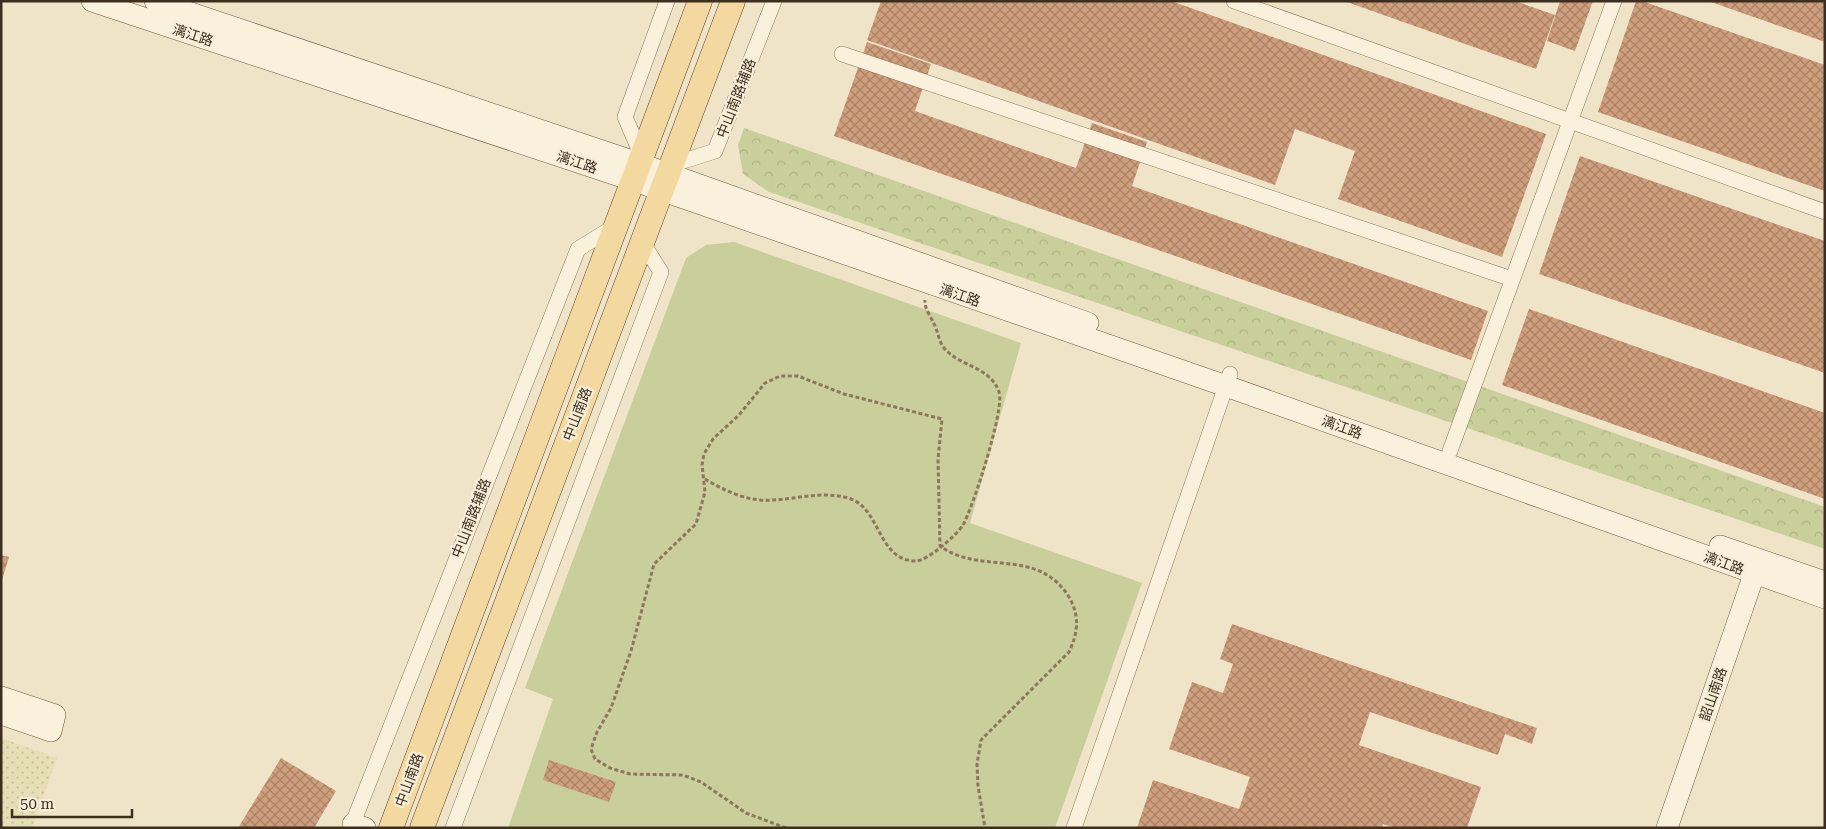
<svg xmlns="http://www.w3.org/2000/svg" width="1826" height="829" viewBox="0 0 1826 829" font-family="'Roboto Serif','Noto Sans SC',serif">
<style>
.farmland{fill:url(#farmland-dots)}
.green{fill:#c9cf9b}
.forest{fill:url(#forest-crowns)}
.building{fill:url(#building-cross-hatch)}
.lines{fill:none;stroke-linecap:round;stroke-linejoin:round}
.street-casing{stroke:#8d765c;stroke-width:16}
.secondary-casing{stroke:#6f573f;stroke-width:22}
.primary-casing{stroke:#5b4430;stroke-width:25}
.path{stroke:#8d765c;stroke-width:3;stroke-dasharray:4 2.5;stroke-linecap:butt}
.street{stroke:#faf1dc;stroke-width:15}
.secondary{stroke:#faf1dc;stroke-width:21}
.primary{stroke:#f3d9a0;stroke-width:24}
.labels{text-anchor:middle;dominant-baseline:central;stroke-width:4.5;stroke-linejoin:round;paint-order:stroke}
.street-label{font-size:14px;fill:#3d2e20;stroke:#f7eed8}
</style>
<defs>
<pattern id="farmland-dots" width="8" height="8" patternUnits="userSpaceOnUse" patternTransform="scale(1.25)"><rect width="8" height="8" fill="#e6deb5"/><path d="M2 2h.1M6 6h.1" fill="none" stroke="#c6bf9b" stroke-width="1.8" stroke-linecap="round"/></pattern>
<pattern id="forest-crowns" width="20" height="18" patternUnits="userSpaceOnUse" patternTransform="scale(1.25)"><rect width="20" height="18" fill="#c9cf9b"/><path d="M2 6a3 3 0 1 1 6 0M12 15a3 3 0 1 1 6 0" fill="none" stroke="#aeb285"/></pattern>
<pattern id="building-cross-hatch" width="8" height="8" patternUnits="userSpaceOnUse" patternTransform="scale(1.25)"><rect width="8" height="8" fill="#cf9f7d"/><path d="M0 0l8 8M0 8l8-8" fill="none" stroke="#a98266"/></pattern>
</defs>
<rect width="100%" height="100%" fill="#f0e4c8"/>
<polygon class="farmland" points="1,738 57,758 32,828 1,828"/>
<polygon class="green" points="734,242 1021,343 970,523 1142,583 1055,828 508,828 553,699 525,688 686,258 706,245"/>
<polygon class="forest" points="744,128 1825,507 1825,549 769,192 743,174 738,145"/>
<g class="building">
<polygon points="881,1 1171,1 1546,134 1502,257 1338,199 1355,151 1295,129 1275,185 867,40"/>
<polygon points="1344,1 1515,1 1555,15 1536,69"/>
<polygon points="1560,1 1593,1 1575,51 1547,41"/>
<polygon points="1636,1 1642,1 1825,65 1825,191 1598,112"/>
<polygon points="1711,1 1825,1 1825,42 1711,2"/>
<polygon points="867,42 931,64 915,111 1076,168 1092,123 1147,142 1132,186 1488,311 1471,360 834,136"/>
<polygon points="1580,156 1825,241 1825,373 1539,274"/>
<polygon points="1529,309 1825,413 1825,499 1502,385"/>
<polygon points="1,555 9,557 2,580 1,580"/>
<polygon points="1232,624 1537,728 1532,744 1505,734 1498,755 1370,712 1359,745 1481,787 1467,828 1395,828 1383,824 1382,828 1137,828 1153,780 1239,809 1250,777 1169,749 1192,682 1223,693 1233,664 1220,659"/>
<polygon points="281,758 336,791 314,828 238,828"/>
<polygon points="549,760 616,782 609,802 543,780"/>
</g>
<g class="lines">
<defs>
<g id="street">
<polyline points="1234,1 1825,212"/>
<polyline points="842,54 1512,279"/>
<polyline points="641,154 625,117 667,1"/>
<polyline points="671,165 715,151 774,1"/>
<polyline points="1450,451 1614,1"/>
<polyline points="351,828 578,249 614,227"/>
<polyline points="453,828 661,272 642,242"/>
<polyline points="1074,828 1230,374"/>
</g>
<g id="secondary">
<polyline points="92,1 632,180 1226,386 1825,598"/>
<polyline points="155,1 638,163 1088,323"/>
<polyline points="1720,546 1825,582"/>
<polyline points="1,697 55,715 51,731 1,714"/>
<polyline points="353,824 365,828"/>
<polyline points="1667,828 1759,560"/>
</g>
<g id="primary">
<polyline points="391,828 700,1"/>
<polyline points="422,828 733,1"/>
</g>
</defs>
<use href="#street" class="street-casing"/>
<use href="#secondary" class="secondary-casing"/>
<use href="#primary" class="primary-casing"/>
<g class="path">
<path d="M705 479C725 491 748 502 772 500 798 499 825 490 851 499 881 510 878 561 916 561 927 561 957 535 963 525 973 507 1005 409 999 392 990 366 960 367 944 348 939 342 938 331 934 324 931 317 924 308 925 300"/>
<path d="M786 828 746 813 701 782 683 775 630 774 610 768 595 759 591 749 597 732 611 708 631 651 654 564 696 524 705 492 702 465 704 454 713 439 739 415 765 383 780 376H798L844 394 942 419 938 459 940 546C981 576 1037 546 1069 597 1080 616 1078 633 1069 652L981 740 977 764 978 786 985 828"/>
</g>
<use href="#street" class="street"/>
<use href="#secondary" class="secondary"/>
<use href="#primary" class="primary"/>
</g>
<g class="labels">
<g class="street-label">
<text transform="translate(193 35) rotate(18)">漓江路</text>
<text transform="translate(736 98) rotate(-69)">中山南路辅路</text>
<text transform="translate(577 162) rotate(19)">漓江路</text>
<text transform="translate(960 295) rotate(19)">漓江路</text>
<text transform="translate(577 414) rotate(-69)">中山南路</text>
<text transform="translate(1342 427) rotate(20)">漓江路</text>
<text transform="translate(471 518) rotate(-69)">中山南路辅路</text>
<text transform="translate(1724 563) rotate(20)">漓江路</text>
<text transform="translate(1713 694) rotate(-71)">韶山南路</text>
<text transform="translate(409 780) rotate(-70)">中山南路</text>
</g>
</g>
<rect width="1826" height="829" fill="none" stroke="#3d2e20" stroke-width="5"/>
<path d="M12 809v8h120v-8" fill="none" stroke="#3d2e20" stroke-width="2.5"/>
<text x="20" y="809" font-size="15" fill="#3d2e20" stroke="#f7eed8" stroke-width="4" paint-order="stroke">50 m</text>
</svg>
